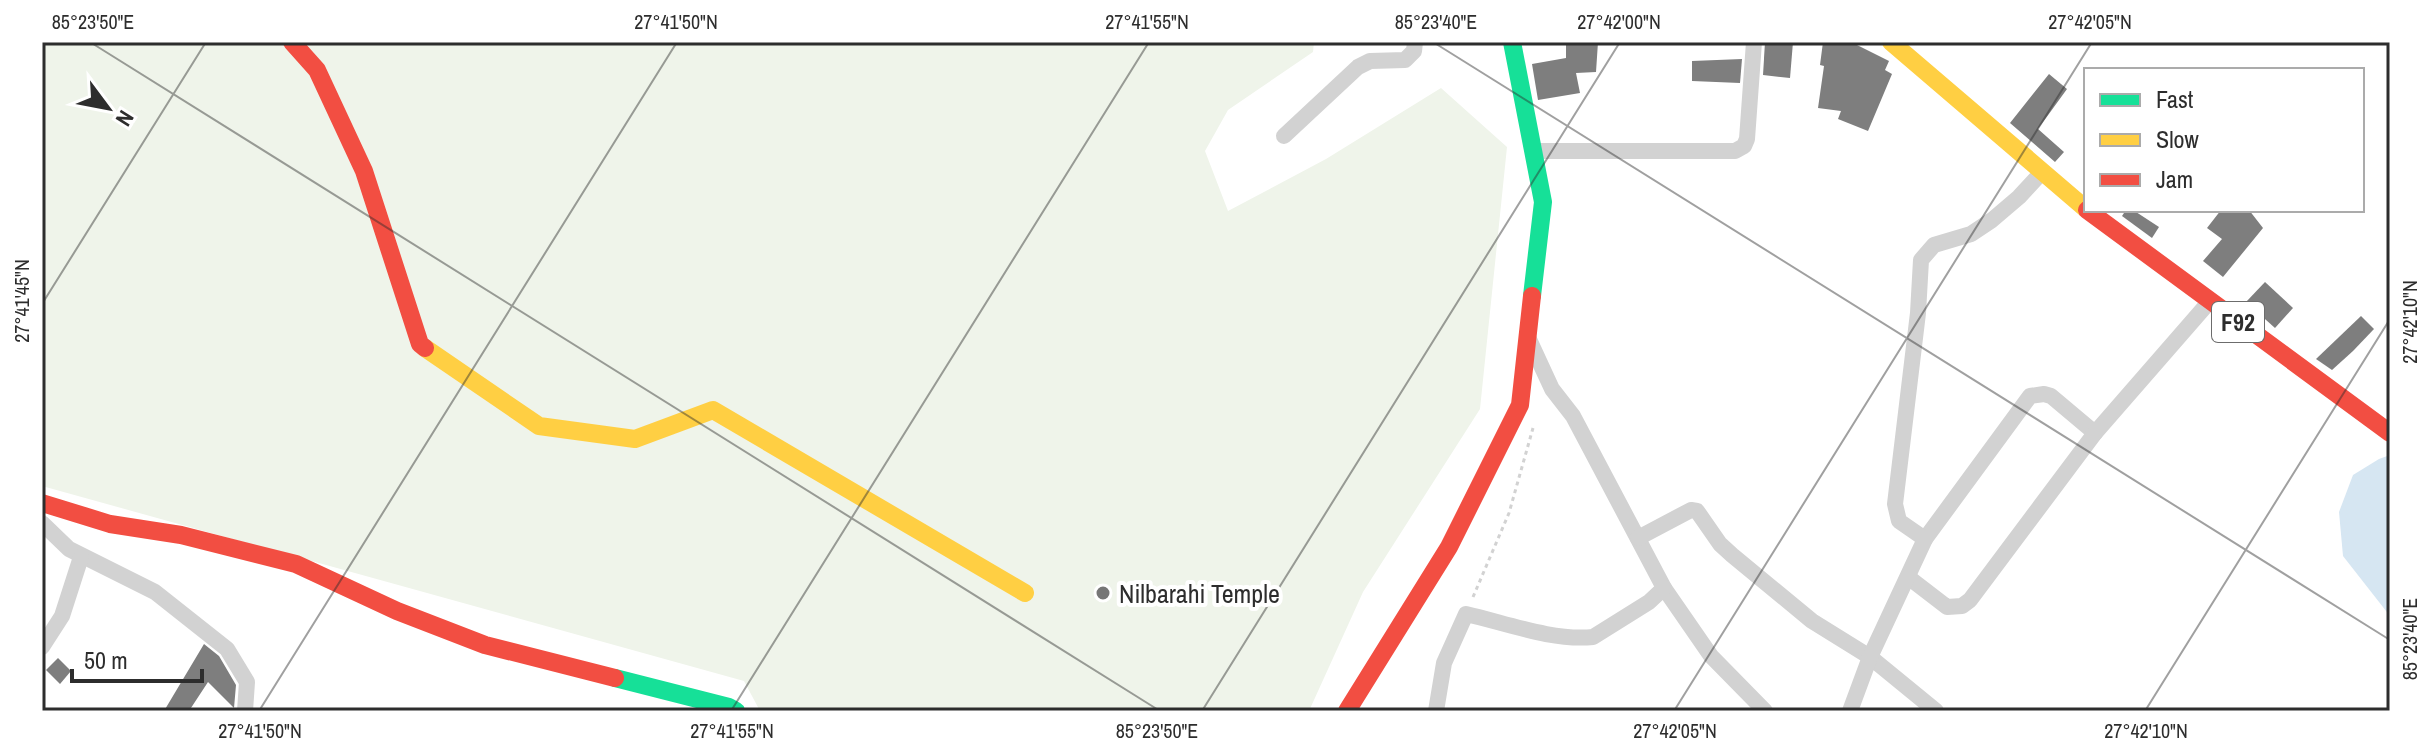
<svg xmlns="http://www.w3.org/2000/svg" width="2432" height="753" viewBox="0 0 2432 753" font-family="'Archivo Narrow',sans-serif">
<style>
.green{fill:#eff4ea}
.water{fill:#d6e6f2}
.building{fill:#7e7e7e}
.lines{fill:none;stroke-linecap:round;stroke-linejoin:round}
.path{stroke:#d2d2d2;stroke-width:3;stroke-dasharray:4 4;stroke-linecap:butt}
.street{stroke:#d2d2d2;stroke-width:16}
.fast{stroke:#16e098;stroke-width:18}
.slow{stroke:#ffcf43;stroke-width:18}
.jam{stroke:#f24e42;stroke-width:18}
.ticks{fill:none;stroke:#2d2d2d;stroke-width:2;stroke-opacity:0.45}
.poi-dot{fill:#767676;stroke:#fff;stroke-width:3}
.labels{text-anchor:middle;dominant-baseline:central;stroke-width:8;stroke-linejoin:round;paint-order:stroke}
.shield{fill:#fff;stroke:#6c6c6c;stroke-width:2}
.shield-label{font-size:24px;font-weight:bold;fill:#2d2d2d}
.poi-label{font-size:26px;fill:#2d2d2d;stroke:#fff;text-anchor:start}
.neatline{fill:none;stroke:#2d2d2d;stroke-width:3}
.ticks-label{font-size:20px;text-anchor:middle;fill:#2d2d2d}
</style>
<rect width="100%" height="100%" fill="#fff"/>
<polygon class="green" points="42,42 1314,42 1313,52 1228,110 1205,151 1228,211 1326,159 1441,88 1507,147 1480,409 1363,592 1309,711 760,711 744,681 42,486"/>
<polygon class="water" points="2390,455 2388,537 2390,541 2390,616 2343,556 2339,512 2353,475 2379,459"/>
<g class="building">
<polygon points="1566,42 1598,42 1596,72 1576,73 1580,93 1538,100 1532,64 1566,58"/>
<polygon points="1765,42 1793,42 1790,78 1763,75"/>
<polygon points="1823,42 1851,42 1889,61 1885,70 1892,74 1868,131 1838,119 1841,111 1818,108 1824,66 1820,65"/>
<polygon points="1742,59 1740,83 1692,81 1692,61"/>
<polygon points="2049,74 2067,89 2038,129 2064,152 2055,162 2010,123"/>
<polygon points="2126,210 2133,210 2159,227 2152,238 2122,216"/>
<polygon points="2221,210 2249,210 2263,228 2223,277 2203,261 2222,239 2207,228"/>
<polygon points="2265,282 2293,308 2275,328 2246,302"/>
<polygon points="2361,316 2374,329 2353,351 2332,370 2316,359"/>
<polygon points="204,644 219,656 236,685 234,708 208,682 189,711 164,711"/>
<polygon points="58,658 71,671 60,684 46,670"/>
</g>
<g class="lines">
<polyline class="path" points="1473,597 1509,513 1533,428"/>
<g class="street">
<polyline points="1284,136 1358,67 1370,61 1405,60 1414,51 1415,42"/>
<polyline points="1534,151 1735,151 1744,146 1747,139 1754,42"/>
<polyline points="1528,337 1552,389 1573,416 1664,588 1711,656 1765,711"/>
<polyline points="42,523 69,549 155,592 227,649 247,682 245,711"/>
<polyline points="1638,538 1691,510 1697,511 1720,544 1732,555 1812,621 1870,657 1936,711"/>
<polyline points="1925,539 2030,396 2044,394 2051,396 2095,433"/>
<polyline points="1908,577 1947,607 1962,606 1970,600 2095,433 2210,301"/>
<polyline points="42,647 62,616 81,557"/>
<path d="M1436 711 1444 663 1466 614C1506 623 1552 641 1593 637L1649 602 1664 588"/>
<polyline points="1850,711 1870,657 1925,539 1899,521 1895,504 1918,313 1921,260 1934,245 1971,234 1992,220 2019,197 2042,172"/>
</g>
<g class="fast">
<polyline points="1512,42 1543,202 1532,296"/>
<polyline points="615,678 729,707 736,711"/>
</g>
<g class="slow">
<polyline points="1891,42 2086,209"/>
<polyline points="425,348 539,426 635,439 713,410 1025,593"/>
</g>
<g class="jam">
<polyline points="292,42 317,70 364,171 420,344 425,348"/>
<polyline points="2087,210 2390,433"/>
<polyline points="42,503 110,524 181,535 296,564 397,611 485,645 615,678"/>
<polyline points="1347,711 1449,547 1520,405 1532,296"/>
</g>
</g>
<path class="ticks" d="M90 42 1160 711M1433 42 2390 640M42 304 206 42M259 711 677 42M731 711 1149 42M1202 711 1620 42M1674 711 2092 42M2145 711 2390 319"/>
<circle class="poi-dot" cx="1103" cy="593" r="8"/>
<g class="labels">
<rect class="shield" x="2212" y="302" width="52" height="40" rx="6"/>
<g class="shield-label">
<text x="2238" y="322">F92</text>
</g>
<g class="poi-label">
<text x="1119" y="593">Nilbarahi Temple</text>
</g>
</g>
<rect width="2432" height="753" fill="none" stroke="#ffffff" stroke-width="88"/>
<rect x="2084" y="68" width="280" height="144" fill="#ffffff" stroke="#ababab" stroke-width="2"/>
<rect x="2100" y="94" width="40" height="12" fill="#16e098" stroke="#ababab" stroke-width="2"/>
<text x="2156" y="108" font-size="24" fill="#2d2d2d">Fast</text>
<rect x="2100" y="134" width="40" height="12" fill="#ffcf43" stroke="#ababab" stroke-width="2"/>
<text x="2156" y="148" font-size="24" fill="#2d2d2d">Slow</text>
<rect x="2100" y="174" width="40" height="12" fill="#f24e42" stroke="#ababab" stroke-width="2"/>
<text x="2156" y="188" font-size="24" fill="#2d2d2d">Jam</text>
<g transform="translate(108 108) rotate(122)" stroke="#ffffff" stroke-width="6" paint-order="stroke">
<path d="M0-6L14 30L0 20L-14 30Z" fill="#2d2d2d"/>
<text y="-12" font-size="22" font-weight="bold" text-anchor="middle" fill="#2d2d2d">N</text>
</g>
<path d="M72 669v12h130v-12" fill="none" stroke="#2d2d2d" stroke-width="4"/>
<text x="84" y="669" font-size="24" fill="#2d2d2d" stroke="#ffffff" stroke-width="6" paint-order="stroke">50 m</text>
<rect x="44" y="44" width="2344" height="665" class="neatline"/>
<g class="ticks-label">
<text x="93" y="29">85°23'50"E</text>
<text x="676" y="29">27°41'50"N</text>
<text x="1147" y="29">27°41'55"N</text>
<text x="1436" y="29">85°23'40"E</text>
<text x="1619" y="29">27°42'00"N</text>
<text x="2090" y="29">27°42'05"N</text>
<text transform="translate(22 301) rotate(-90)" y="7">27°41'45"N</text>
<text transform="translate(2410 322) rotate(-90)" y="7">27°42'10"N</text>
<text transform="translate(2410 639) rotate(-90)" y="7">85°23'40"E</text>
<text x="260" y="738">27°41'50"N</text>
<text x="732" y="738">27°41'55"N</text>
<text x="1157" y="738">85°23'50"E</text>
<text x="1675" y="738">27°42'05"N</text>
<text x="2146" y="738">27°42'10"N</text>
</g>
</svg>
